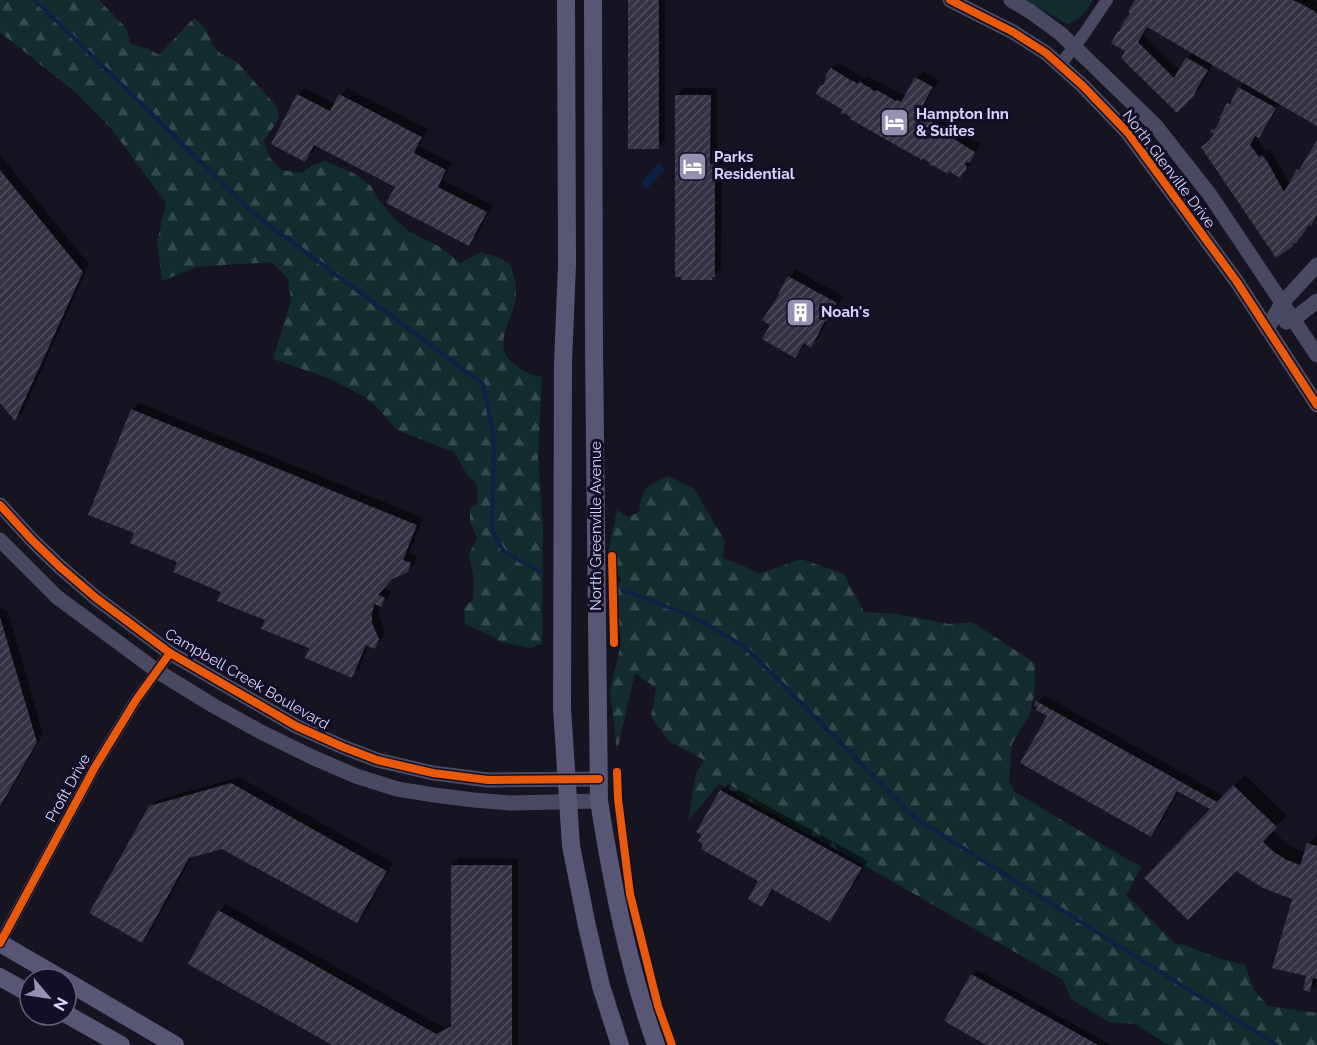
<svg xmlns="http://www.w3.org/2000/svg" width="1317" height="1045" viewBox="0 0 1317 1045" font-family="Raleway,sans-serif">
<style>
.grass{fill:#132c2d}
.forest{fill:url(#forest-firs)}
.water{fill:#0d2144}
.shadow{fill:#0007;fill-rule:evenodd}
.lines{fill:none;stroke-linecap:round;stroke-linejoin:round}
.stream{stroke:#0d2144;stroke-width:4}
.building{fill:url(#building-hatch)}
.minor{stroke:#4a4962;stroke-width:12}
.tertiary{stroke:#4a4962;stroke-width:15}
.secondary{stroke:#575674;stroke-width:18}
.cycleway-casing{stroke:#130f26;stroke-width:11}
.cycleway{stroke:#e8590c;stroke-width:8}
.labels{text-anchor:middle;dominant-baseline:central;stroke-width:6;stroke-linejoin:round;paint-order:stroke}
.poi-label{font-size:15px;font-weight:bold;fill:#d9d4ff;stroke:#130f26;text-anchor:start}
.street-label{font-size:15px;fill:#d9d4ff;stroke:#130f26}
</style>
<defs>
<pattern id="forest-firs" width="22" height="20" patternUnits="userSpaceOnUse" patternTransform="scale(1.5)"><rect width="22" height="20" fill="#132c2d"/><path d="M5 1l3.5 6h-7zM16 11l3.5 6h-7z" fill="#354a4c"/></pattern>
<pattern id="building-hatch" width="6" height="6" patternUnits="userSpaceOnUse" patternTransform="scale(1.5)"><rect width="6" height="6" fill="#343243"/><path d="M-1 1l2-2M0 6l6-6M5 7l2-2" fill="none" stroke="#514f5f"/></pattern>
</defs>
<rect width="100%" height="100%" fill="#161421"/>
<path class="grass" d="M1024 0H1093C1086 11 1081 20 1068 24Z"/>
<g class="forest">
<path d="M0 0H99L126 28 131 44 147 48 159 55 194 18 206 29 213 45 221 54 237 62 277 107 279 118 264 141 269 157 281 170 302 173 314 164 325 161 355 174 371 186 379 201 394 218 410 232 440 247 460 263 481 252 500 258 511 265C514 275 517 286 516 297 513 319 491 347 513 363 524 372 529 374 542 377L538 459 543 530 542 643 531 648 501 642 491 636 465 624 464 608 473 599 474 579 469 554 477 538 470 522V508L478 503 476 483 468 476 454 452 397 430 374 404 363 396 328 378 273 359 291 301 288 279 272 262 196 267 162 281 157 242 166 203 110 127 76 93 0 32Z"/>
<path d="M669 476 694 489 725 541 723 558 746 567 759 574 801 559 844 574 864 612 897 614 949 624 972 622 1035 663 1034 694 1030 714 1012 744 1009 782 1015 792 1130 861 1142 866 1126 895 1176 944 1185 945 1212 956 1245 965 1254 990 1268 1006 1317 1013V1045H1168L1135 1024 1109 1022 1071 999 1063 980 864 865 719 784 688 821 696 773 704 760 669 741 651 717 656 688 635 673 617 751 610 691 621 644 617 613 606 600 621 579 607 558 617 510 629 517 639 512C643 488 646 485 669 476Z"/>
</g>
<polygon class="water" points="659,163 665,170 646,189 640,183"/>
<g class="shadow">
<polygon points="630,0 665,0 665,140 658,147"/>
<path d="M1137 0H1314L1317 2V124L1280 103 1265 129 1257 138 1266 151 1269 149 1273 154 1290 184 1298 170 1305 163 1317 143V218L1292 245 1276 256 1203 147 1216 133 1213 130 1221 122 1228 104 1234 99 1239 87 1244 82 1213 64 1201 87 1177 111 1127 50 1121 30ZM1149 27 1193 52 1187 58 1180 71 1144 35Z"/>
<polygon points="839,63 865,78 867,76 904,95 906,95 916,78 923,71 939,80 925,104 927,107 927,108 947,120 946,121 955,127 954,129 981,144 972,158 973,159 967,169 960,176 845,109 826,83 832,69"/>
<polygon points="305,88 336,104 340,95 347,88 428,129 419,146 452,163 443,180 493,205 476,237 469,244 397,186 317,145 312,153 305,160 273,144 298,95"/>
<polygon points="684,88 717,88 717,158 722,158 721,269 711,278 677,95"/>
<polygon points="0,155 89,264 22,413 15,419 0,401"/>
<polygon points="796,270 843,296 833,313 830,317 818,339 811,346 806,343 802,349 795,356 772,324 781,294 780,293 789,277"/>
<polygon points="140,403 423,518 409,553 417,556 414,564 407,571 389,580 383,587 391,591 388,598 381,605 379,604 379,616 385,631 381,640 374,647 369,644 359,669 352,676 136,532 90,514 133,409"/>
<polygon points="0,607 8,612 43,734 0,810"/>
<polygon points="1044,695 1224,796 1245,775 1287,816 1272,830 1285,842 1295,849 1306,852 1308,844 1317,835 1317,982 1309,990 1308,975 1294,898 1236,869 1212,809 1180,790 1158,828 1151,835 1049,715 1036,704"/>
<polygon points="239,777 393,863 364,915 357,922 222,847 192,857 149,934 142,941 150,807 158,800"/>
<polygon points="728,784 868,861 836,913 829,920 774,889 768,899 762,906 760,881 721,791"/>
<polygon points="459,858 518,859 518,1045 336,1045 219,911 226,904 444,1028 452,1023 452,865"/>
<polygon points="977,970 1111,1045 989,1045 946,1020 972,974"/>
</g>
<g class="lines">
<g class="stream">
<polyline points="35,0 253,213 483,384 494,438 492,530 504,552 541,572"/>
<polyline points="623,590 691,616 744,646 915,818 1277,1045"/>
</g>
</g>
<g class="building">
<rect x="628" y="0" width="31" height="149"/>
<polygon points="1135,0 1293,0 1296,2 1296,1 1316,12 1315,13 1317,14 1317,126 1147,27 1138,42 1174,78 1186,57 1208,70 1194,94 1195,95 1177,113 1121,58 1125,51 1111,43 1118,31 1119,32 1125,19 1126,19 1130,13 1128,12"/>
<polygon points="831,68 852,81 854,81 858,84 859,81 868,87 871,87 870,88 874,91 877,90 896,101 897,100 901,102 915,77 933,87 919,112 921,114 921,115 941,127 940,129 950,133 948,136 955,138 954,139 975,152 971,161 969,163 966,162 965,165 967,166 965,172 964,171 960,178 949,171 948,174 932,165 931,166 929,165 930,163 923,158 922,160 850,119 851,117 844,113 843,115 841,114 843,110 816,94 820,85 821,86 824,84 826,77 825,76"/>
<polygon points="1238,87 1276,108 1259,138 1255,136 1250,145 1259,157 1262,155 1267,161 1284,192 1297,169 1299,170 1317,140 1317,215 1311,226 1309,225 1308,226 1301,237 1300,237 1297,242 1292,245 1293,246 1276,258 1201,147 1209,141 1214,134 1210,132 1212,129 1214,130 1218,124 1221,119 1219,118 1227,103 1230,104"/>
<polygon points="297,94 330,111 339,94 422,137 414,153 446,170 438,187 487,212 469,246 386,203 395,187 314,145 305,162 271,144"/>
<polygon points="675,95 711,95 710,164 715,164 715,277 712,277 712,280 681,280 681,277 675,277"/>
<polygon points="0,170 83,272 15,421 0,403"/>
<polygon points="788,276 837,303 826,322 825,321 811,348 804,343 795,358 762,339 770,325 762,320 779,295 778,294"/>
<polygon points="131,409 417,525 403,560 411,563 408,572 392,579 378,595 385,598 381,607 374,604 372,614 372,623 379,639 375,649 366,645 352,678 305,658 309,648 261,629 265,620 217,601 221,592 173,572 177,562 130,543 134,533 88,515"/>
<polygon points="0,617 37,742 0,807"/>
<polygon points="1036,701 1217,802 1233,785 1277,827 1263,842 1274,852 1285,859 1300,865 1307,843 1317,846 1317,979 1313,978 1310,992 1303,990 1306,976 1272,968 1292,899 1263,888 1236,871 1188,920 1144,878 1210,809 1177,791 1151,837 1020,763 1047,716 1036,710 1038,707 1034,705"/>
<polygon points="231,783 387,871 357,923 222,849 189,858 142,943 89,913 149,806"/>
<polygon points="720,790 862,868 830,922 772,889 762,907 748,899 758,881 701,849 703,844 698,841 702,835 696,832"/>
<polygon points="451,865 512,865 512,1045 332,1045 188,964 218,910 436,1034 451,1026"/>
<polygon points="971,974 1098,1045 986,1045 944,1021"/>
</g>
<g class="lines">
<g class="minor">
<polyline points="1060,65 1084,34 1107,0"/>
<polyline points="0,943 95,767 136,700 170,653"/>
</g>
<g class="tertiary">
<polyline points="950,0 1013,32 1046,53 1083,86 1128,133 1237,282 1317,405"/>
<polyline points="1011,0 1031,12 1061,34 1155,125 1210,195 1317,355"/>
<polyline points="1286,322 1294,319 1317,301"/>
<polyline points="1267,329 1282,303 1317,265"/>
<polyline points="0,505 32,540 60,567 96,598 170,653 296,726 343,747 377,760 433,773 488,780 599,779"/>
<polyline points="0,540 57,597 157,671 214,706 261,732 312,757 356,776 397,789 434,795 474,800 511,803 599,801"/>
</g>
<g class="secondary">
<polyline points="566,0 567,264 563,363 562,708 571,846 587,926 601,986 620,1045"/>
<path d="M593 0 594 349 599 801C612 883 628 966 656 1045"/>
<polyline points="0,943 62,979"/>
<polyline points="0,977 30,994"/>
<polyline points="66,981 175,1045"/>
<polyline points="66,1014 121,1045"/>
</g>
<defs>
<g id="cycleway">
<polyline points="950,0 1013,32 1046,53 1083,86 1128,133 1237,282 1317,405"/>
<polyline points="0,505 32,540 60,567 96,598 170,653 296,726 343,747 377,760 433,773 488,780 599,779"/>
<polyline points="612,556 614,643"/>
<polyline points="617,772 618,799 630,894 658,1006 672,1045"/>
<polyline points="0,943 95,767 136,700 170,653"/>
</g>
</defs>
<use href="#cycleway" class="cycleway-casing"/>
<use href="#cycleway" class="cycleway"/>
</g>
<defs>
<symbol id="hotel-square" viewBox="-11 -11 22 22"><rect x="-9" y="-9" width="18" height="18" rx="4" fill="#9591b1" stroke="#130f26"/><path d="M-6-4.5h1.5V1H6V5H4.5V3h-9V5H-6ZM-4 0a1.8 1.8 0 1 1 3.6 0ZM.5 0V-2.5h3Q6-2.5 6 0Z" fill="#fff"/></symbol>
<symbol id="building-square" viewBox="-11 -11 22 22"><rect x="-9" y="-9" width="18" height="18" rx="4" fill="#9591b1" stroke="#130f26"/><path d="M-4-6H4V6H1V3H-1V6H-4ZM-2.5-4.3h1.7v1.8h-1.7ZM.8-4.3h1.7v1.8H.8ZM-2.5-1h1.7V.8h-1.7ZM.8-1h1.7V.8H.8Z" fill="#fff"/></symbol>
</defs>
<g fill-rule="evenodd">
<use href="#hotel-square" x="878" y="106" width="33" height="33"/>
<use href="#hotel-square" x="676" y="150" width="33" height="33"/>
<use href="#building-square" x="784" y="296" width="33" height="33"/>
</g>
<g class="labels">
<g class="poi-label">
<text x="916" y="114">Hampton Inn<tspan x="916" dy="17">&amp; Suites</tspan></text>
<text x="714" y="157">Parks<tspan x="714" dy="17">Residential</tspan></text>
<text x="821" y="312">Noah's</text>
</g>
<g class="street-label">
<text transform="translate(1169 169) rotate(53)">North Glenville Drive</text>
<text transform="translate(596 526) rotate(-90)">North Greenville Avenue</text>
<text transform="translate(247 679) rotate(30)">Campbell Creek Boulevard</text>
<text transform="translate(68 788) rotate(-61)">Profit Drive</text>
</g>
</g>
<g transform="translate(48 997) rotate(119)"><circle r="28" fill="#130f26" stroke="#625e7d" stroke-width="1.5"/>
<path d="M0-4.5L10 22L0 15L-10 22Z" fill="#9591b1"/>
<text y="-9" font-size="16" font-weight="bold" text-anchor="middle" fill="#d9d4ff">N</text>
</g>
</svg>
